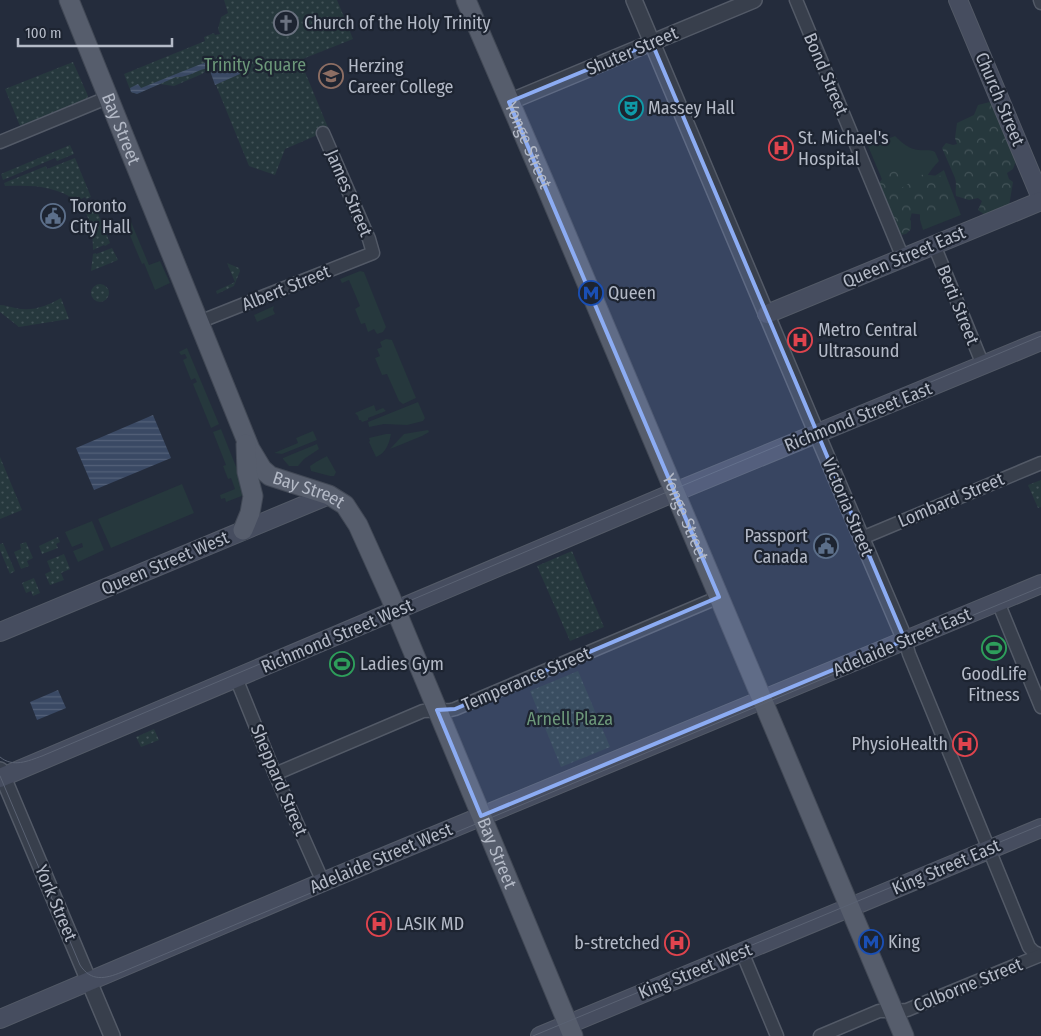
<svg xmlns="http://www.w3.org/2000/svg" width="1041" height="1036" viewBox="0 0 1041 1036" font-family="'Fira Sans Condensed',sans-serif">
	<defs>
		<pattern id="forest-crowns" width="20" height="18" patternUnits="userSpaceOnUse" patternTransform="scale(1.25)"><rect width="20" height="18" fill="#26383d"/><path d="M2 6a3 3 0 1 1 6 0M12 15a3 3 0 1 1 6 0" fill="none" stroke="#435358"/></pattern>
		<pattern id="park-dots" width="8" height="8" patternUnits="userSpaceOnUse" patternTransform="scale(1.25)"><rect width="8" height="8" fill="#26383d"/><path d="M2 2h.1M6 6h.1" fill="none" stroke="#435358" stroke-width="1.8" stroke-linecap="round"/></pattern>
		<pattern id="water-rules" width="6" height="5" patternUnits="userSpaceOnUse" patternTransform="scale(1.25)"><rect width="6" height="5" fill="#3a4964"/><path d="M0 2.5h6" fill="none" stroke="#546179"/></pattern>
	</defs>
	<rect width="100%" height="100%" fill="#242c3c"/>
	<g fill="#26383d">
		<path d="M895 136C902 143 909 149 919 150 925 151 930 149 935 152L939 161C920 181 914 203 908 229L904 232 868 146Z"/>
		<polygon points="944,170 961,215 923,230 920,220 920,214 932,181 936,175"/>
		<polygon points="129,217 149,265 160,261 170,283 155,290 144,263 142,264 123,219"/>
		<polygon points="360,271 364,272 386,327 383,332 377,334 374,329 368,332 365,323 361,324 355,309 360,306 349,280 342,283 340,279"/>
		<polygon points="274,306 273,310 275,314 257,322 254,315"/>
		<polygon points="386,339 392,340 416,398 403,404 399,401 387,374 382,375 375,358 380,356 377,349 382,347 380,342"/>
		<polygon points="187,348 219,424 211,428 193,384 197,382 195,378 191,380 183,360 187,358 185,354 181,355 179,352"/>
		<polygon points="418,402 425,418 423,421 407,425 384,424 369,427 368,422"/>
		<polygon points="374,405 376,411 383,408 386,411 368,418 368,420 362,422 361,420 359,420 358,416 355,413"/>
		<polygon points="221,429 247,494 226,502 225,498 221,499 220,495 235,489 231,478 228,479 223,466 226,465 213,432"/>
		<polygon points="428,430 429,432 422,436 390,449 404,434"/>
		<polygon points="313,431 317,440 282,454 274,453 298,443 296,438"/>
		<path d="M386 434H391C389 444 386 453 376 457L369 442 370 441 369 438Z"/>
		<polygon points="317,444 319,449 304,459 298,466 289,466 283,459 283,458"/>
		<polygon points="327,456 336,472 334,476 330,476 311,471 310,466 316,462"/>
		<polygon points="182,484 194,513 111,548 98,519"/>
		<polygon points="92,521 104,550 78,562 73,551 83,547 82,543 72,547 65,532"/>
	</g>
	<g fill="url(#forest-crowns)">
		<path d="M990 102 1009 146 1012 150 1016 161 1013 169 1007 173 1009 179 1013 182 1009 206 985 215 978 210 982 201 978 198 969 200 956 196C955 190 957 184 955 178L942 148 946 143 953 145 957 144 955 138 957 123 974 115 978 105Z"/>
		<path d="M896 170 901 171V178L896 182 899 188C909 187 912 177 921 175 927 174 936 176 943 176L949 191 952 203 946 211 925 215 909 213 908 216 911 221V229L906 234 900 235 880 190 879 183 885 175Z"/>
	</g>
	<g fill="url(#park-dots)">
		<polygon points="224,0 337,0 353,39 300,60 329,130 285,149 275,175 249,166 209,68 202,74 174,86 159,84 137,94 131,92 124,74 205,41 204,37 214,33 215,35 220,34 218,29 221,17 228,13"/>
		<polygon points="73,62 88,96 87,99 20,126 5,89"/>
		<polygon points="70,145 74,154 57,161 55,158 3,180 1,174"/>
		<path d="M75 158 91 197 86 199 85 197 77 201C54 185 32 185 5 186L4 183 46 166 47 169Z"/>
		<path d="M93 201 110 243 105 246 104 245 93 250C93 234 91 217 80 205Z"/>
		<polygon points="112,248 118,260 91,271 93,254 96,253 96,254"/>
		<polygon points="227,263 239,268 240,271 234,286 217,294 216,291 235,282"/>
		<circle cx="100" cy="293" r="9"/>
		<path d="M61 298 69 319 19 327 0 312V305C5 305 10 307 15 308 32 312 47 306 61 298Z"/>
		<polygon points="0,457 22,510 0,519"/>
		<polygon points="1041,480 1041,507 1038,508 1028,485"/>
		<polygon points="58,537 60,542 56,544 58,548 42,554 39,546"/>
		<polygon points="26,542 33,558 27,561 29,566 21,569 14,552 21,549 20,544"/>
		<polygon points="3,543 15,571 10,574 0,550 0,544"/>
		<polygon points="572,551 604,627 570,641 537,566"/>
		<polygon points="64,554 70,569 61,573 64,580 50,585 45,574 51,571 47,561"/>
		<polygon points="34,578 40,593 33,596 31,591 26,593 22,583"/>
		<polygon points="578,671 610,747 561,767 530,691"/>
		<polygon points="154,729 159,740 141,747 136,737"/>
	</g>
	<g fill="url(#water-rules)">
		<path d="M208 62C215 62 218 62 223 67H236L240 74 215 85 209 68C198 69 188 78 176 77L137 94 131 92 130 88 138 84 141 88 201 64Z"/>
		<polygon points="153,415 171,458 94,490 76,448"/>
		<polygon points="58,690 66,708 37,720 30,702"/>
	</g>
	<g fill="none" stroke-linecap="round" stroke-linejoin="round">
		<defs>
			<g id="minor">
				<polyline points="796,0 903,258"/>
				<polyline points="1040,0 1041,3"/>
				<polyline points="0,142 109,97"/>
				<polyline points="934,245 983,365"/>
				<polyline points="199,322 373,253 369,239 323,133"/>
				<polyline points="862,538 1041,463"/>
				<polyline points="998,602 1041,707"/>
				<polyline points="905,640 909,654 1029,947 1034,952 1041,955"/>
				<polyline points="236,678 275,774 323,882"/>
				<polyline points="275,774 423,711 451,710 455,709 719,597"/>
				<polyline points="742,952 777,1036"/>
				<polyline points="820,1036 879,1011 894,1011 907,1010 1041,955"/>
			</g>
			<g id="tertiary">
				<polyline points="634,0 811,420 905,640"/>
				<polyline points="509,102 754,0"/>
				<polyline points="0,770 112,1036"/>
			</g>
			<g id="secondary">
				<polyline points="958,0 1041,198"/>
				<polyline points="767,314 1041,201"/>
				<polyline points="0,632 329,495"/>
				<polyline points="0,778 687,487 1041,341"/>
				<polyline points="0,1019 323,882 1041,584"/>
				<polyline points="540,1036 1041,828"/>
			</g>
			<g id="primary">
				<path id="s1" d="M69 0 250 449 262 469 270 476 329 495 345 505 358 525 390 596 573 1036"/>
				<path id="s2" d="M466 0 545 184 904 1036"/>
				<polyline points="243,530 250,513 253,496 247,472 246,444"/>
			</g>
		</defs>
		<use href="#minor" stroke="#535a67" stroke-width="15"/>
		<use href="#tertiary" stroke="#535a67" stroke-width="18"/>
		<use href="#secondary" stroke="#535a67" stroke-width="20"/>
		<use href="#primary" stroke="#414855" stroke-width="21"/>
		<use href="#minor" stroke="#383f4c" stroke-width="12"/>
		<use href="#tertiary" stroke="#383f4c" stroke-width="15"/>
		<use href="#secondary" stroke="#464d5f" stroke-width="18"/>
		<use href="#primary" stroke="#565d6c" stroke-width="19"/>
		<g stroke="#5a6273" stroke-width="1">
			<path d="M0 757C13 768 28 761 42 756L660 495 1041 336"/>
			<path d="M0 776 80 965C91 982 105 979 122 972L875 657 894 648 1041 587"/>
			<polyline points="533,1036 1041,825"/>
		</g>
	</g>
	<path fill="#8cacf3" fill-opacity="0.2" stroke="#8cacf3" stroke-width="4" stroke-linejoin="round" d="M652 43 905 640 481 816 437 710 455 709 719 597 509 102Z"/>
	<defs>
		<symbol id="church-ring" viewBox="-11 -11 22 22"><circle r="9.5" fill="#1d2431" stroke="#6b7280" stroke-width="1.5"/><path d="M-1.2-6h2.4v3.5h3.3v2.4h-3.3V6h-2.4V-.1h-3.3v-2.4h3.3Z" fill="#6b7280"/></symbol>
		<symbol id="university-ring" viewBox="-11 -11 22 22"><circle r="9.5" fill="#1d2431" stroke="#8d6e63" stroke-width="1.5"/><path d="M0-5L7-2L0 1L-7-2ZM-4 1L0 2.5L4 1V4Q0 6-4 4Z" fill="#8d6e63"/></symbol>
		<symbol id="theatre-ring" viewBox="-11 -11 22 22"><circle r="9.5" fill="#1d2431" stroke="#0f9aa8" stroke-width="1.5"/><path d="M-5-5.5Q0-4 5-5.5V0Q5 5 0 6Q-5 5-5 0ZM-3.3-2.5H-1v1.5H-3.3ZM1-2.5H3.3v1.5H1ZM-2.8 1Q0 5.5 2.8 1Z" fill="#0f9aa8"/></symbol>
		<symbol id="hospital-ring" viewBox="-11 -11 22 22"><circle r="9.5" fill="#1d2431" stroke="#e0444e" stroke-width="1.5"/><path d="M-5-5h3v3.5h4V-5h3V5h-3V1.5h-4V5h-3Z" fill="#e0444e"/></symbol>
		<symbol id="civic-ring" viewBox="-11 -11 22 22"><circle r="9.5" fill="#1d2431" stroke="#5c6f8a" stroke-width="1.5"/><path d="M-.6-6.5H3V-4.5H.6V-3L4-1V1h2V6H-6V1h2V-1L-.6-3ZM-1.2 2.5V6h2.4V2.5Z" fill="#5c6f8a"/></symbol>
		<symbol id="metro-ring" viewBox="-11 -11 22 22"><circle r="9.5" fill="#1d2431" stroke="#1a4fb4" stroke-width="1.5"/><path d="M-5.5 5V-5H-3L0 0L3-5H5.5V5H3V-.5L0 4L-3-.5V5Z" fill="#1a4fb4"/></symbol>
		<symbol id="stadium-ring" viewBox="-11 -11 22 22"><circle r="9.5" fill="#1d2431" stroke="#2e9e5b" stroke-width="1.5"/><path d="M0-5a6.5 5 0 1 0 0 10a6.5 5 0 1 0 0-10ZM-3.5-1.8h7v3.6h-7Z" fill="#2e9e5b"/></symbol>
	</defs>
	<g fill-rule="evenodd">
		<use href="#church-ring" x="272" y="9" width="28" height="28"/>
		<use href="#university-ring" x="317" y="62" width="28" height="28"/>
		<use href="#theatre-ring" x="617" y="94" width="28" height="28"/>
		<use href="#hospital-ring" x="767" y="134" width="28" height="28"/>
		<use href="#civic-ring" x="39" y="202" width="28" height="28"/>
		<use href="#metro-ring" x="577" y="279" width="28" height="28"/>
		<use href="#hospital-ring" x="786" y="326" width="28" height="28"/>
		<use href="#civic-ring" x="812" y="532" width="28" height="28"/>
		<use href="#stadium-ring" x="980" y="634" width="28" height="28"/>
		<use href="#stadium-ring" x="328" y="650" width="28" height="28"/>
		<use href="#hospital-ring" x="951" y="730" width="28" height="28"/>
		<use href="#hospital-ring" x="365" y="910" width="28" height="28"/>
		<use href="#metro-ring" x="857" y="928" width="28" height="28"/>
		<use href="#hospital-ring" x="663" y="929" width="28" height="28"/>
	</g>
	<g text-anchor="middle" stroke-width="4.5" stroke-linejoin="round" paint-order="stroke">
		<g font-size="18" fill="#b4bac7" stroke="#1d2431" text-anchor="start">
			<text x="304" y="29">Church of the Holy Trinity</text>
			<text x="348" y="72">Herzing<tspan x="348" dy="21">Career College</tspan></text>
			<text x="648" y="114">Massey Hall</text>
			<text x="798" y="144">St. Michael's<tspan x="798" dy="21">Hospital</tspan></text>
			<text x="70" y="212">Toronto<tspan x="70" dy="21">City Hall</tspan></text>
			<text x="608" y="299">Queen</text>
			<text x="818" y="336">Metro Central<tspan x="818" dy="21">Ultrasound</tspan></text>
			<text x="808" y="542" text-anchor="end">Passport<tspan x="808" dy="21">Canada</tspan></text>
			<text x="360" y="670">Ladies Gym</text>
			<text x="994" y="680" text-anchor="middle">GoodLife<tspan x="994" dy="21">Fitness</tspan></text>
			<text x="948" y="750" text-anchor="end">PhysioHealth</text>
			<text x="396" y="930">LASIK MD</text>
			<text x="888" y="948">King</text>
			<text x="660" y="949" text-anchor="end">b-stretched</text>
		</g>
		<g font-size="18" fill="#b4bac7" stroke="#1d2431">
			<text transform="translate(632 51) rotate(-23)" y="6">Shuter Street</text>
			<text transform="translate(826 74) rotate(67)" y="6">Bond Street</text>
			<text transform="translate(1000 99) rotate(67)" y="6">Church Street</text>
			<text dy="6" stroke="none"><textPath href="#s1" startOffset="139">Bay Street</textPath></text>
			<text dy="6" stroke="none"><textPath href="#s2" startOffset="158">Yonge Street</textPath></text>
			<text transform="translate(349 193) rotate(67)" y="6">James Street</text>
			<text transform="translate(904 257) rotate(-23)" y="6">Queen Street East</text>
			<text transform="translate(286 288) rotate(-22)" y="6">Albert Street</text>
			<text transform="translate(958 305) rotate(68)" y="6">Berti Street</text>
			<text transform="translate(858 417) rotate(-22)" y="6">Richmond Street East</text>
			<text dy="6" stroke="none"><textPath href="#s1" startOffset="559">Bay Street</textPath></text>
			<text transform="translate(951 500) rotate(-23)" y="6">Lombard Street</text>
			<text transform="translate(848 507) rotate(67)" y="6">Victoria Street</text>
			<text dy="6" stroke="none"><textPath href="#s2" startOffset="562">Yonge Street</textPath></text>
			<text transform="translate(165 563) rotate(-23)" y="6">Queen Street West</text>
			<text transform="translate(337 636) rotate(-23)" y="6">Richmond Street West</text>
			<text transform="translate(902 642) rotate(-23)" y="6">Adelaide Street East</text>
			<text transform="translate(526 679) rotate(-23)" y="6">Temperance Street</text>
			<text transform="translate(279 780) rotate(67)" y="6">Sheppard Street</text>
			<text dy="6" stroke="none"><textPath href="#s1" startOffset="979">Bay Street</textPath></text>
			<text transform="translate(381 858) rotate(-23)" y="6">Adelaide Street West</text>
			<text transform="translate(946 867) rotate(-23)" y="6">King Street East</text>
			<text transform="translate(56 903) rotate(67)" y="6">York Street</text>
			<text transform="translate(695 971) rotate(-22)" y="6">King Street West</text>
			<text transform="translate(968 985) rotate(-22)" y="6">Colborne Street</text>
		</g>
		<g font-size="18" fill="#6c9779" stroke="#1d2431">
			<text x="255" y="71">Trinity Square</text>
			<text x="570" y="725">Arnell Plaza</text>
		</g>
	</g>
	<path d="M18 38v8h154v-8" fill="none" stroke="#b4bac7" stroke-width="2.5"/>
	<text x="25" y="38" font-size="15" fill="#b4bac7" stroke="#1d2431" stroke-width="4" paint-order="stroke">100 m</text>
</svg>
